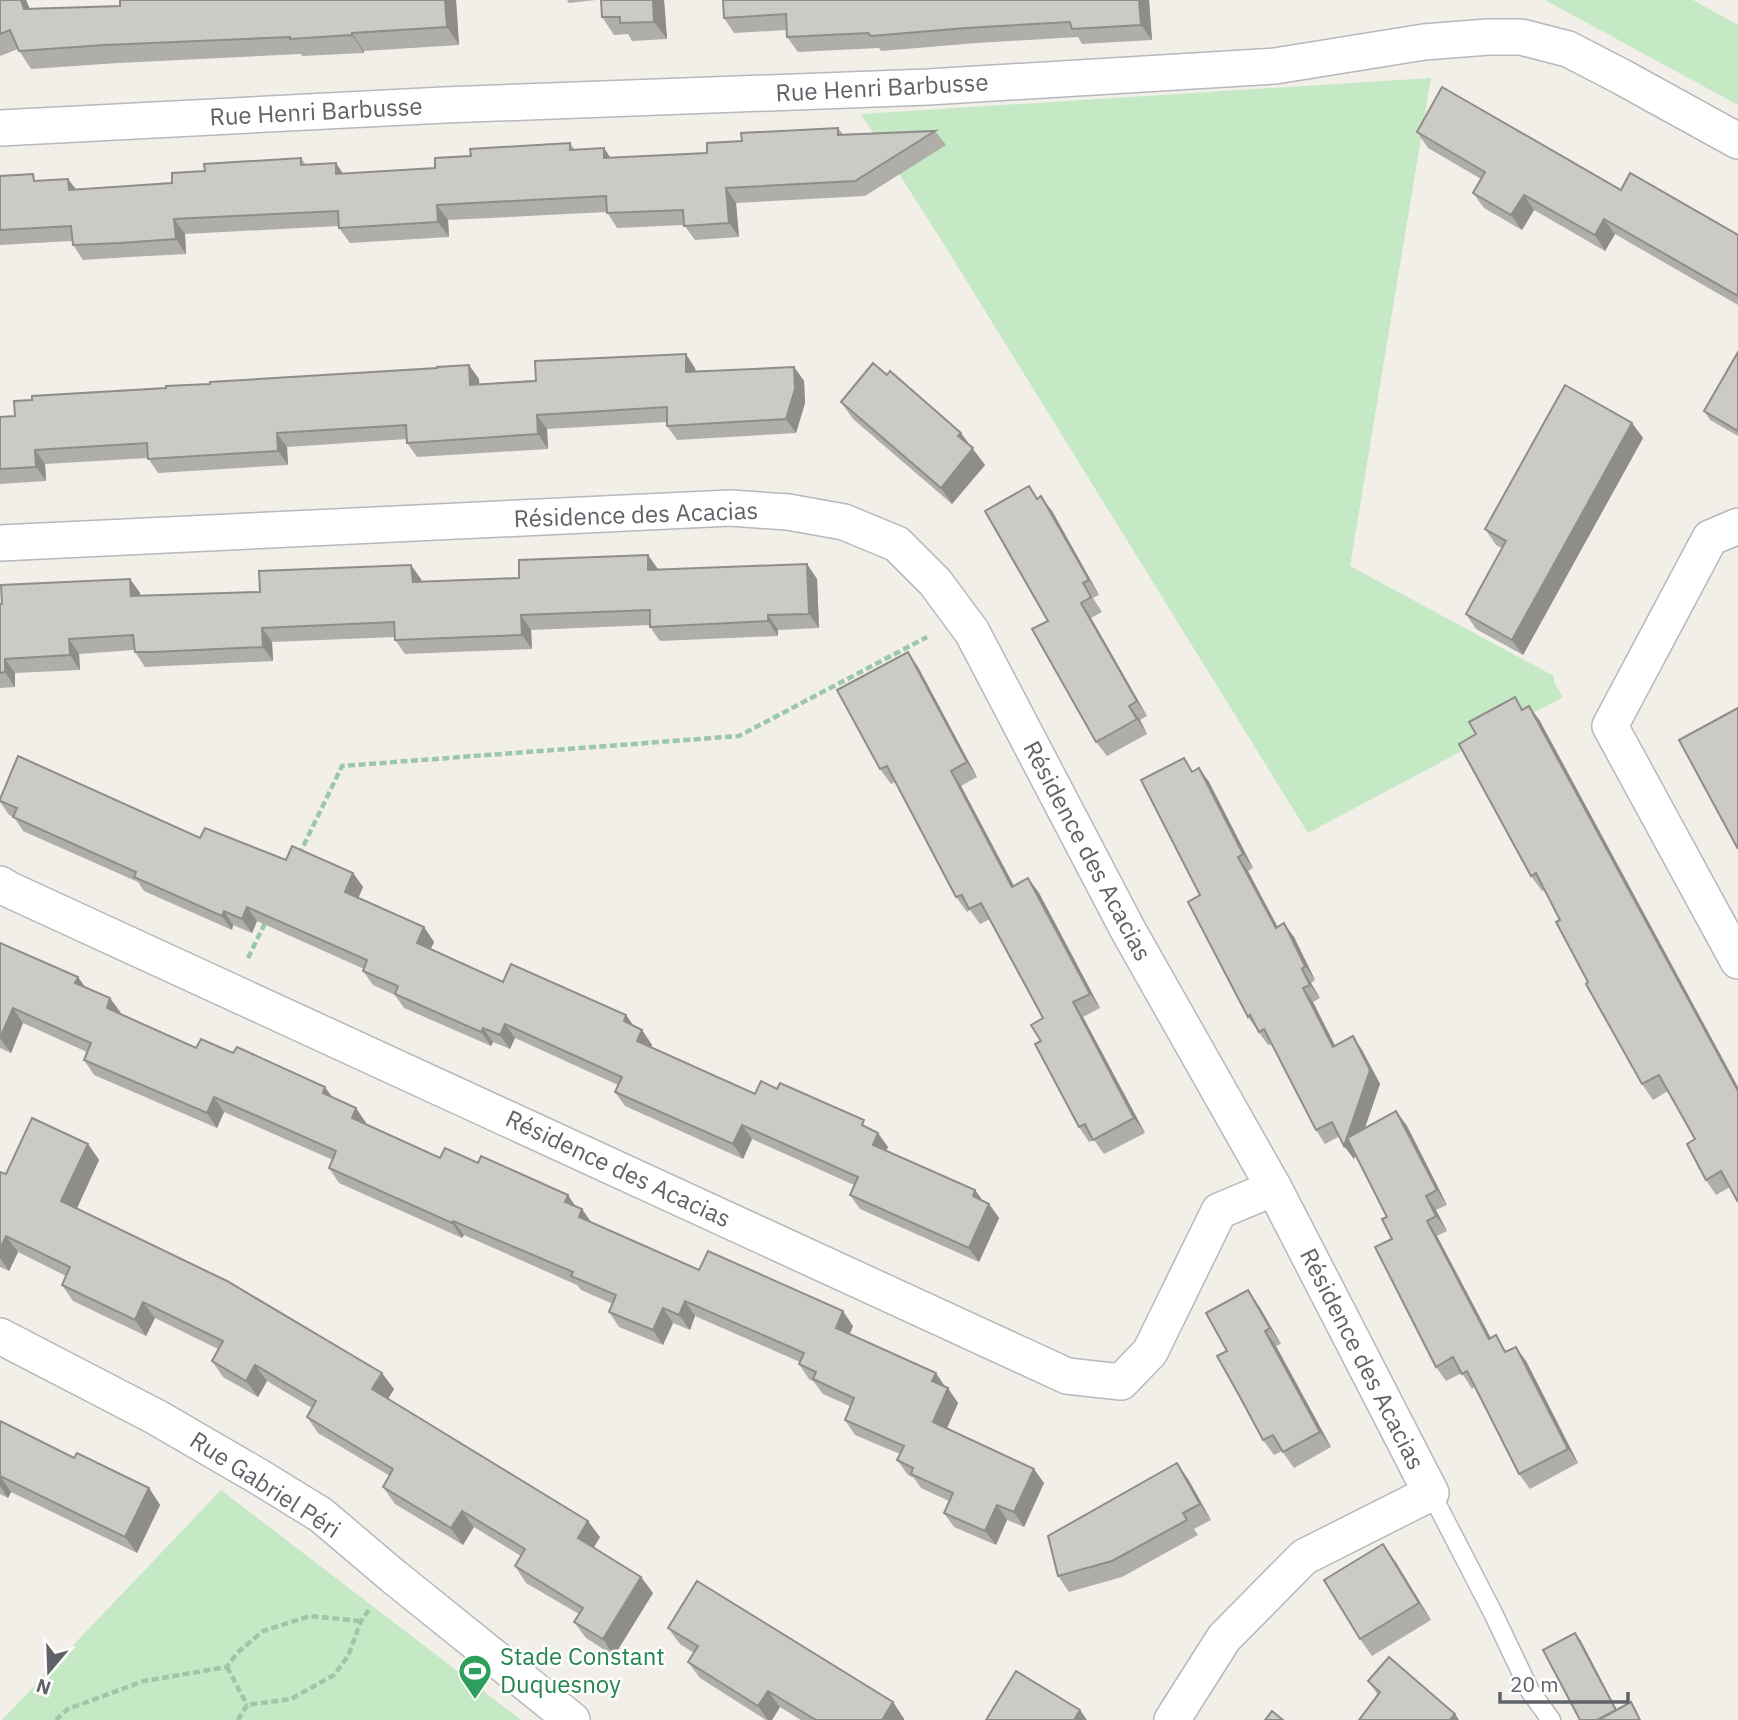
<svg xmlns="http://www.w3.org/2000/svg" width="1738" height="1720" viewBox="0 0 1738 1720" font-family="'IBM Plex Sans',sans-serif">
	<rect width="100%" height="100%" fill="#f1efe8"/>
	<g fill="#c5e8c5">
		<polygon points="1545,0 1693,0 1738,25 1738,105"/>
		<polygon points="1431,78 1350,566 1554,676 1554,682 1563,697 1308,833 945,246 861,114"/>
		<polygon points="221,1490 521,1720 2,1720"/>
	</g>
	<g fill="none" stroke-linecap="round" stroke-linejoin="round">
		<defs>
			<polyline id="lane" points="1431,1493 1493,1613 1530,1691 1551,1720"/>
			<g id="street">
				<polyline points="0,128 444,105 928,87 1275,66 1424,42 1488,37 1521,37 1568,49 1622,77 1738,141"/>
				<polyline points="1738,526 1710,538 1610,726 1738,961"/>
				<polyline points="0,543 730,508 788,512 844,522 897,544 935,582 972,632 1128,930 1274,1188 1431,1493 1304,1557 1224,1638 1172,1720"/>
				<polyline points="0,884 10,890 1067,1376 1121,1382 1150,1352 1219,1211 1274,1188"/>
				<polyline points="0,1336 156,1417 256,1475 321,1515 393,1576 572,1720"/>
			</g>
		</defs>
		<use href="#lane" stroke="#b5b8bc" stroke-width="21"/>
		<use href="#street" stroke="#b5b8bc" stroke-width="38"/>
		<g stroke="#9cc7a9" stroke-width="4.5" stroke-dasharray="7 3.5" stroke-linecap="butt">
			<polyline points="299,855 342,766 739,736 927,637"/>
			<polyline points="248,958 267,919"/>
			<polyline points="227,1667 247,1705"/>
			<polyline points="56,1720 68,1709 144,1681 227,1667 237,1653 263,1631 310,1616 361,1621"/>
			<polyline points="238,1720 247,1705 291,1699 334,1675 348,1656 361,1621 370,1608"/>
		</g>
		<use href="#lane" stroke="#fff" stroke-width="18"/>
		<use href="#street" stroke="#fff" stroke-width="35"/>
	</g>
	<g fill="#afaea9">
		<polygon points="0,0 26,0 30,9 120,6 120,0 456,0 459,45 364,51 364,53 302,56 301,54 118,63 31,69 18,49 0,56"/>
		<polygon points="567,0 596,0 569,3"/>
		<polygon points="601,0 664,0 667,39 632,41 628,34 614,35 602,17"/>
		<polygon points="723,0 1149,0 1152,40 1082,44 1078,37 977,43 881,51 879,48 798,52 787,37 787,30 734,33 724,18"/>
		<polygon points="838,128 843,134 935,131 946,145 865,196 736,203 739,237 695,240 684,225 617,228 607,212 448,220 449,237 350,243 339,228 339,226 185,234 186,254 130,257 83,260 73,245 72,241 0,245 0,176 38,181 68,179 76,189 172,183 205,171 301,158 306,165 336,163 343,174 435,168 471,156 570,143 575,150 604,148 610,158 707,153 742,141"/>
		<polygon points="1417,132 1621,190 1738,235 1738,305 1615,234 1605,251 1534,210 1522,230 1484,208 1473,193 1481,179 1428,148"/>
		<polygon points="1738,352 1738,436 1710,420 1704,411"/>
		<polygon points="794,367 804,381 805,403 796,433 677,440 667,426 667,422 547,429 548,449 417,457 407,443 407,439 287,447 288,465 158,473 148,458 45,464 46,481 0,484 0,417 479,379 479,384 695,368 696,372"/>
		<polygon points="841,402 970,446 985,465 952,504 853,419"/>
		<polygon points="1632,423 1643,438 1523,655 1476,629 1466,614 1502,548 1496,545 1485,529"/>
		<polygon points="1029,486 1037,498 1052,511 1099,595 1093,598 1102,612 1091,618 1147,716 1140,720 1147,734 1107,756 1096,742 1048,621"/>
		<polygon points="807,564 817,579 819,628 778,630 778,636 660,641 650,627 650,625 531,630 532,649 405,654 395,640 395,637 272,642 273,661 145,667 135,652 134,650 79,654 80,670 15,673 15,687 0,688 0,604 130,579 140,593 140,596 260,592 421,579 422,582 519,578 658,570"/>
		<polygon points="918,667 977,777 961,786 1014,886 1028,878 1039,893 1100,1008 1083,1017 1145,1133 1104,1154 1094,1140 1089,1142 1079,1127 1041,1041 1043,1018 990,919 980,924 970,910 967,912 956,897 895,782 891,784 880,769"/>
		<polygon points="1529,706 1540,721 1730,1187 1716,1195 1706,1180 1695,1139 1668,1091 1653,1100 1642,1084 1588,982 1560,920 1545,890 1542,891 1531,876 1476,734"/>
		<polygon points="1199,768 1209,782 1253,868 1248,871 1278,927 1294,937 1315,980 1311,983 1320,998 1313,1002 1335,1045 1353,1036 1362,1050 1380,1084 1365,1128 1396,1111 1407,1126 1447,1205 1436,1210 1447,1231 1437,1236 1491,1338 1507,1351 1526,1361 1578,1463 1530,1489 1519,1474 1475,1387 1472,1389 1462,1373 1446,1381 1436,1367 1392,1239 1387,1217 1355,1155 1354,1159 1340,1136 1325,1144 1316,1130 1272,1044 1268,1045 1248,1017 1193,772"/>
		<polygon points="0,799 200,838 286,860 353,873 363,887 358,898 424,927 434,942 430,949 503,982 626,1015 634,1027 642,1030 652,1045 650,1047 755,1094 777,1089 870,1129 888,1147 886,1151 975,1190 983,1201 989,1204 999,1218 979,1262 860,1209 850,1195 854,1185 752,1139 743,1159 625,1106 615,1092 618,1085 515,1038 510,1049 493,1042 491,1046 404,1008 395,995 373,985 363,971 364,969 257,921 252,933 233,925 232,930 144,891 138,882 23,831 14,817 9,815 0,802"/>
		<polygon points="0,943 78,977 85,988 110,998 120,1014 196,1048 333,1098 356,1108 366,1123 366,1125 440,1158 582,1209 592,1223 699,1270 853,1326 850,1334 946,1387 958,1403 947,1428 1044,1483 1024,1527 1007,1520 996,1545 954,1527 944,1513 949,1501 921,1488 914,1478 908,1475 897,1460 900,1454 855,1435 845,1420 850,1406 823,1394 814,1382 809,1379 799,1364 800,1362 695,1316 690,1330 673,1323 663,1345 619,1327 609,1312 613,1304 581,1290 577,1285 464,1235 462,1238 339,1183 329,1168 333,1160 224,1112 217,1128 94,1075 84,1060 87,1052 23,1023 11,1053 0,1048"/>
		<polygon points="88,1144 99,1160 77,1208 394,1389 388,1399 600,1537 594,1547 641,1577 653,1593 614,1656 586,1638 574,1622 579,1614 526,1583 515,1566 521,1556 474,1527 463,1545 395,1504 383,1487 390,1476 318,1433 307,1417 312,1408 267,1381 258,1397 223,1377 212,1361 218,1349 155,1318 146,1336 73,1301 62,1285 66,1276 18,1252 9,1271 0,1267 0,1172 6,1174"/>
		<polygon points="1259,1306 1281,1344 1276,1346 1331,1447 1294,1468 1282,1451 1274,1455 1263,1440 1227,1351"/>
		<polygon points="0,1421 74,1458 149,1488 160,1505 137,1553 11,1492 8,1498 0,1494"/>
		<polygon points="1188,1479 1211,1520 1194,1529 1198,1535 1122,1577 1069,1592 1058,1576"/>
		<polygon points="1395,1561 1431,1620 1372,1656 1360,1639"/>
		<polygon points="668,1628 893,1702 904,1719 904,1720 801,1720 780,1707 772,1720 766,1720 700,1678 688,1662 694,1653 680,1644"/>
		<polygon points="1368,1681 1459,1720 1378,1695"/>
	</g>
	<g fill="#8f8d8a">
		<polygon points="21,0 26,0 37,27 24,9"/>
		<polygon points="445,0 456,0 459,45 447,27"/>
		<polygon points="653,0 664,0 667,39 654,22"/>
		<polygon points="1139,0 1149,0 1152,40 1141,25"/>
		<polygon points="352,33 364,51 364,53 352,35"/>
		<polygon points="604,148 614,163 604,158"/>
		<polygon points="336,163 346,178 336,174"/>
		<polygon points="68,179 79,194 69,190"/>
		<polygon points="726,188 736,203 739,237 729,223"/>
		<polygon points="1524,195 1534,210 1522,230 1511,215"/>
		<polygon points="437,205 448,220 449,237 438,222"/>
		<polygon points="174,219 185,234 186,254 176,239"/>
		<polygon points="1604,219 1615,234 1605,251 1595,235"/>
		<polygon points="686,354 695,368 696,386 686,372"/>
		<polygon points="469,365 479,379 480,399 470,385"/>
		<polygon points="794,367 804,381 805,403 796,433 786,419"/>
		<polygon points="537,415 547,429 548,449 538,434"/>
		<polygon points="1632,423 1643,438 1523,655 1512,640"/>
		<polygon points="277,433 287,447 288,465 278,451"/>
		<polygon points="961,433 985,465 952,504 941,488 958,436"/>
		<polygon points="35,450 45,464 46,481 36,467"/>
		<polygon points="1041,496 1052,511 1099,595 1089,580"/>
		<polygon points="648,555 658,569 658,584 648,570"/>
		<polygon points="807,564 817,579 819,628 809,614"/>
		<polygon points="411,565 421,579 423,597 413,582"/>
		<polygon points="130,579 140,593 141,611 131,596"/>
		<polygon points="1081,603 1091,618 1147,716 1137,701"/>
		<polygon points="521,615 531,630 532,649 522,635"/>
		<polygon points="768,615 778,630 778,636 768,621"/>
		<polygon points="262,628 272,642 273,661 263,647"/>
		<polygon points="69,639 79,654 80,670 70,655"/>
		<polygon points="908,652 918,667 977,777 967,762"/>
		<polygon points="5,659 15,673 15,687 5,672"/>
		<polygon points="1129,706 1140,720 1147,734 1137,719"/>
		<polygon points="1529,706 1540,721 1738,1087 1738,1091"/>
		<polygon points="1199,768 1209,782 1253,868 1243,854"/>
		<polygon points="951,771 961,786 1022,901 1012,887"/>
		<polygon points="1238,857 1248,871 1285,942 1276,928"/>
		<polygon points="353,873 363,887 355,906 345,892"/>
		<polygon points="1028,878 1039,893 1100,1008 1090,994"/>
		<polygon points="247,907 257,921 252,933 242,919"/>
		<polygon points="224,911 233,925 232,930 222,916"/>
		<polygon points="1284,923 1294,937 1315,980 1305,966"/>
		<polygon points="424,927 434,942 427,957 417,943"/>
		<polygon points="1302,969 1311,983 1320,998 1310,985"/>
		<polygon points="78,977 88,991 75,983"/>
		<polygon points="1303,988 1313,1002 1342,1060 1333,1047"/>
		<polygon points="110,998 121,1013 117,1023 107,1008"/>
		<polygon points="1073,1002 1083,1017 1145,1133 1134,1118"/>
		<polygon points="13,1008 23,1023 11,1053 0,1038"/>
		<polygon points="626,1015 636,1029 624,1021"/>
		<polygon points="505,1024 515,1038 510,1049 500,1035"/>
		<polygon points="483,1028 493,1042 491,1046 481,1032"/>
		<polygon points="642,1030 652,1045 647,1055 637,1041"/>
		<polygon points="1353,1036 1362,1050 1380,1084 1354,1159 1344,1146"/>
		<polygon points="325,1087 336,1102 323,1093"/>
		<polygon points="214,1097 224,1112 217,1128 207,1113"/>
		<polygon points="356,1108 366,1123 362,1133 352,1118"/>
		<polygon points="1396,1111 1407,1126 1447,1205 1437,1190"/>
		<polygon points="742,1125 752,1139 743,1159 733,1144"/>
		<polygon points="878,1133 888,1147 882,1159 873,1145"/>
		<polygon points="88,1144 99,1160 73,1217 61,1201"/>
		<polygon points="975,1190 985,1204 973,1196"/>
		<polygon points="568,1195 578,1210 565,1202"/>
		<polygon points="1426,1196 1436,1210 1447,1231 1436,1216"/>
		<polygon points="989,1204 999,1218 979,1262 969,1248"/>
		<polygon points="582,1209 592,1224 579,1217"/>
		<polygon points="453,1221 464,1235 462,1238 452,1223"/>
		<polygon points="1427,1221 1437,1236 1499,1354 1489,1339"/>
		<polygon points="6,1236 18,1252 9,1271 0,1258 0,1249"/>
		<polygon points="1248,1290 1259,1306 1281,1344 1270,1328"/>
		<polygon points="685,1301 695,1316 690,1330 679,1315"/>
		<polygon points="143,1302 155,1318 146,1336 135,1320"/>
		<polygon points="663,1308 673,1323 663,1345 653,1330"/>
		<polygon points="843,1311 853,1326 846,1342 836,1328"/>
		<polygon points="1265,1331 1276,1346 1331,1447 1320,1432"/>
		<polygon points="1516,1347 1526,1361 1578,1463 1568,1449"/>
		<polygon points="255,1365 267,1381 258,1397 246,1381"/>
		<polygon points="382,1373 394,1389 384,1406 372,1389"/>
		<polygon points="936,1373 946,1388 932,1381"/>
		<polygon points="948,1388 958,1403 943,1437 933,1422"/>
		<polygon points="1177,1463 1188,1479 1211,1520 1200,1504"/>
		<polygon points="1034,1469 1044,1483 1024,1527 1014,1512"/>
		<polygon points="0,1476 11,1492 8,1498 0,1486"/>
		<polygon points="149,1488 160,1505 137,1553 125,1537"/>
		<polygon points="997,1505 1007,1520 996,1545 985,1531"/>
		<polygon points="462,1511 474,1527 463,1545 451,1528"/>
		<polygon points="588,1521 600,1537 590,1554 578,1538"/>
		<polygon points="1383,1544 1395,1561 1431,1620 1419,1603"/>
		<polygon points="641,1577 653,1593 614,1656 603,1639"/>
		<polygon points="1575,1633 1581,1641 1621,1718 1616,1710"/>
		<polygon points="768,1691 780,1707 772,1720 768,1720 758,1706"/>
		<polygon points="893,1702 904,1719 904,1720 882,1720"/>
		<polygon points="1080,1710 1087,1720 1074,1720"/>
		<polygon points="1455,1714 1459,1720 1450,1720"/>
	</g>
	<g fill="#cccac5" stroke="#8f8d8a" stroke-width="2">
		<polygon points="0,0 21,0 24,9 120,6 120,0 445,0 447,27 352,33 352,35 290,39 290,37 105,45 19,51 10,30 0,34"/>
		<polygon points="601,0 653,0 654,22 620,23 620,17 602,17"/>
		<polygon points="723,0 1139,0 1141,25 1072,29 1070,22 966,28 871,36 868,33 787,37 786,14 724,18"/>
		<polygon points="1442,87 1621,190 1630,173 1738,235 1738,296 1604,219 1595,235 1524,195 1511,215 1473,193 1485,172 1417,132"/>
		<polygon points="838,128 838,135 935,131 855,181 726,188 729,223 684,226 683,210 607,213 606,196 437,205 438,222 339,228 338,211 174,219 176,239 120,243 73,245 71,226 0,230 0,176 33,174 34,181 68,179 69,190 172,183 172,173 205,171 204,164 301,158 301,165 336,163 336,174 435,168 435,158 471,156 470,149 570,143 570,150 604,148 604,158 707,153 707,143 742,141 741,133"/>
		<polygon points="1738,352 1738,431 1704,411"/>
		<polygon points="686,354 686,372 794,367 795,389 786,419 667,426 667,407 537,415 538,434 407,443 406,425 277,433 278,451 148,459 147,443 35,450 36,467 0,469 0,417 15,416 14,401 32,400 32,396 166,388 166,386 210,384 210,382 437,368 437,367 469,365 470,385 536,381 535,361"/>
		<polygon points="873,363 887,375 890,371 961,433 958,436 973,448 941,488 841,402"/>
		<polygon points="1565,385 1632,423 1512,640 1466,614 1506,541 1485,529"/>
		<polygon points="1029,486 1037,499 1041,496 1089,580 1083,583 1091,597 1081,603 1137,701 1129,706 1137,719 1096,742 1032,629 1048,621 985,511"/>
		<polygon points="648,555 648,570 807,564 809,614 768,615 768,621 650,627 650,610 521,615 522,635 395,640 394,622 262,628 263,647 153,652 135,652 133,635 69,639 70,655 5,659 5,672 0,673 0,604 2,604 1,585 130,579 131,596 260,592 259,571 411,565 413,582 519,578 519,560"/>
		<polygon points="908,652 967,762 951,771 1012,887 1028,878 1090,994 1073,1002 1134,1118 1093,1140 1085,1124 1079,1127 1035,1044 1041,1041 1031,1025 1043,1018 981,903 969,909 962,895 956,897 887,766 880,769 837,690"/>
		<polygon points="1515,697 1522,710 1529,706 1738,1091 1738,1202 1721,1171 1706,1180 1687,1144 1695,1139 1659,1075 1642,1084 1586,984 1588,982 1556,922 1560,920 1536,873 1531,876 1459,744 1476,734 1469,722"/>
		<polygon points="1738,708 1738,849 1679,740"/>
		<polygon points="18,756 200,838 205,828 286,860 292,846 353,873 345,892 424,927 417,943 503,982 511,964 626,1015 624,1021 642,1030 637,1041 755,1094 761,1081 777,1089 780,1083 864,1120 862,1125 878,1133 873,1145 975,1190 973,1196 989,1204 969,1248 850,1195 858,1177 742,1125 733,1144 615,1092 622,1077 505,1024 500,1035 483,1028 481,1032 395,994 398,986 363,971 367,960 247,907 242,919 224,911 222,916 134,877 136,872 13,817 17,808 0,801 0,799"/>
		<polygon points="1184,758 1192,772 1199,768 1243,854 1238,857 1276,928 1284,923 1305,966 1302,969 1310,985 1303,988 1333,1047 1353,1036 1370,1070 1344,1146 1332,1122 1316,1130 1264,1029 1259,1032 1250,1015 1248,1017 1188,902 1200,895 1141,780"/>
		<polygon points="0,943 78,977 75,983 110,998 107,1008 196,1048 201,1039 233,1053 237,1047 325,1087 323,1093 356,1108 352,1118 440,1158 445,1148 478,1163 481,1156 568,1195 565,1202 582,1209 579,1217 699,1270 708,1251 843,1311 836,1328 936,1373 932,1381 948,1388 933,1422 1034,1469 1014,1512 997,1505 985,1531 944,1513 953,1493 911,1474 913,1468 897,1460 904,1446 845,1420 854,1398 813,1379 816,1372 799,1364 804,1353 685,1301 679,1315 663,1308 653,1330 609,1312 616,1295 571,1276 573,1272 453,1221 452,1223 329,1168 336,1151 214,1097 207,1113 84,1060 91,1043 13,1008 0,1038"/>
		<polygon points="1396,1111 1437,1190 1426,1196 1436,1216 1427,1221 1489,1339 1496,1335 1505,1352 1516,1347 1568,1449 1519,1474 1467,1371 1462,1374 1453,1357 1436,1367 1375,1247 1392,1239 1382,1219 1387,1217 1347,1138"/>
		<polygon points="32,1118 88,1144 61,1201 227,1281 382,1373 372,1389 588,1521 578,1538 641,1577 603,1639 574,1622 583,1608 515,1566 525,1549 462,1511 451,1528 383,1487 393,1469 307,1417 316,1401 255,1365 246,1381 212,1361 223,1341 143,1302 135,1320 62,1285 70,1267 6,1236 0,1249 0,1172 6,1174"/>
		<polygon points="1248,1290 1270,1328 1265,1331 1320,1432 1283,1452 1273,1435 1263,1440 1240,1397 1217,1356 1227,1351 1206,1313"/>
		<polygon points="0,1421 74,1458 77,1453 149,1488 125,1537 0,1476"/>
		<polygon points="1177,1463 1200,1504 1183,1513 1187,1520 1112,1561 1058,1576 1048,1536"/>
		<polygon points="1383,1544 1419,1603 1360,1639 1324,1580"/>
		<polygon points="697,1581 893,1702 882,1720 816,1720 768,1691 758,1706 688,1662 698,1646 668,1628"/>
		<polygon points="1575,1633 1616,1710 1597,1720 1580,1720 1543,1650"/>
		<polygon points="1389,1657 1455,1714 1450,1720 1359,1720 1380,1692 1368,1681"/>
		<polygon points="1016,1671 1080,1710 1074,1720 986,1720"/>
		<polygon points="1631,1702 1640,1720 1601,1720 1600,1719"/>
		<polygon points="1272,1711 1283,1720 1265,1720"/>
	</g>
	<defs>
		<symbol id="stadium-pin" viewBox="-11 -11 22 30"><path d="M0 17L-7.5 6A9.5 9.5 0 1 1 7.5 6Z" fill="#2e9e5b" stroke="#fff"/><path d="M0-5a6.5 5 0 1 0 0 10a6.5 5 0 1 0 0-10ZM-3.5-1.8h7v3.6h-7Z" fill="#fff"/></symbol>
	</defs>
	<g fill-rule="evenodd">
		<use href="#stadium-pin" x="456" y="1652" width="38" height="52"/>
	</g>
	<g text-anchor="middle" stroke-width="5" stroke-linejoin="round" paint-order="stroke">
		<g font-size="24" fill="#5f6368" stroke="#fff">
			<text transform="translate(882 88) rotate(-3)" y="8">Rue Henri Barbusse</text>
			<text transform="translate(316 112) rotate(-3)" y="8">Rue Henri Barbusse</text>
			<text transform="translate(636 515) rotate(-2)" y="8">Résidence des Acacias</text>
			<text transform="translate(1087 851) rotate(62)" y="8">Résidence des Acacias</text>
			<text transform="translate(618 1169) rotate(25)" y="8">Résidence des Acacias</text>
			<text transform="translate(1362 1359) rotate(63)" y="8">Résidence des Acacias</text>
			<text transform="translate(265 1485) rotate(33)" y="8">Rue Gabriel Péri</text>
		</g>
		<g font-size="24" fill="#27864d" stroke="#fff" text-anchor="start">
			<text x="500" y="1665">Stade Constant<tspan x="500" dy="28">Duquesnoy</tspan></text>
		</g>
	</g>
	<g transform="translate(49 1671) rotate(199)" stroke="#ffffff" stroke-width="5" paint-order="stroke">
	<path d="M0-5L12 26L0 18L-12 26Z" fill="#5f6368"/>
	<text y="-10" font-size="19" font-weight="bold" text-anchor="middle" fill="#5f6368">N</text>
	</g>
	<path d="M1500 1692v10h128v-10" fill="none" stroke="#5f6368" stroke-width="3.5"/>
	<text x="1510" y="1692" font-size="21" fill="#5f6368" stroke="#ffffff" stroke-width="5" paint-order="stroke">20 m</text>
</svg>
